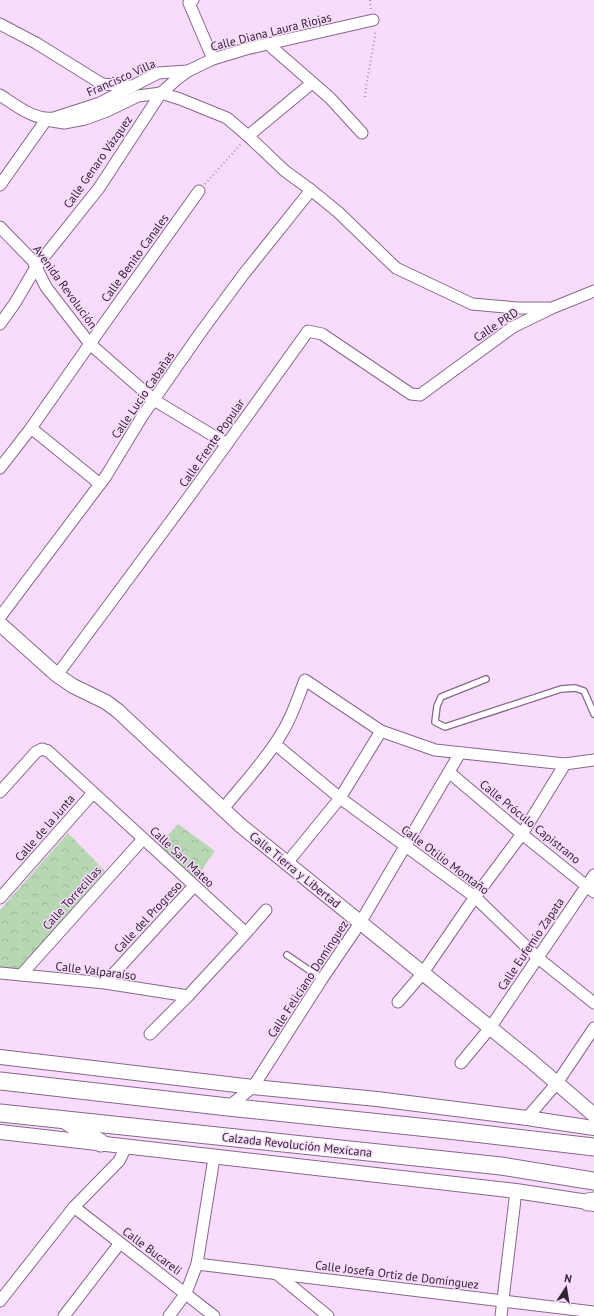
<svg xmlns="http://www.w3.org/2000/svg" width="594" height="1316" viewBox="0 0 594 1316" font-family="'PT Sans',sans-serif">
	<defs>
		<pattern id="park-crowns" width="20" height="18" patternUnits="userSpaceOnUse"><rect width="20" height="18" fill="#b6d7b2"/><path d="M2 6a3 3 0 1 1 6 0M12 15a3 3 0 1 1 6 0" fill="none" stroke="#9db89a"/></pattern>
	</defs>
	<rect width="100%" height="100%" fill="#f9dcfd"/>
	<g fill="url(#park-crowns)">
		<polygon points="178,824 215,851 194,881 158,846"/>
		<polygon points="68,833 105,871 17,972 0,969 0,910"/>
	</g>
	<g fill="none" stroke-linecap="round" stroke-linejoin="round">
		<defs>
			<g id="service">
				<polyline points="486,679 441,697 437,706 435,722 445,727 561,689 575,688 584,691 594,714"/>
				<polyline points="287,955 322,979"/>
			</g>
			<g id="minor">
				<polyline points="193,0 189,3 213,59"/>
				<polyline points="0,24 36,43 102,84 131,86"/>
				<polyline points="268,44 330,98 362,133"/>
				<path d="M0 95C15 105 35 121 54 118L100 103 158 73 188 71"/>
				<polyline points="248,136 312,83"/>
				<polyline points="0,185 46,120 64,123 85,119 107,111 138,96 161,93 180,99 227,118 248,136 285,171 311,190 338,212 396,268 472,304 517,308 548,308"/>
				<polyline points="0,227 33,261 46,287 90,344 154,400 227,444"/>
				<polyline points="0,324 15,303 36,267 99,188 161,93 177,79 188,71 213,59 246,49 373,20"/>
				<polyline points="31,428 100,484"/>
				<polyline points="0,468 31,428 106,321 199,191"/>
				<polyline points="0,617 106,476 143,415 201,332 243,275 311,190"/>
				<polyline points="57,675 191,494 308,331 322,334 411,394 420,395 513,327 552,308 594,291"/>
				<polyline points="275,744 340,798 475,897 538,958 594,1003"/>
				<polyline points="450,773 522,834 594,892"/>
				<polyline points="0,792 36,752 42,749 48,751 246,933 188,996 150,1034"/>
				<path d="M223 809C242 785 268 758 283 731 293 715 298 697 305 680L381 731 435 750 565 764 594 760"/>
				<polyline points="287,863 340,798 381,731"/>
				<polyline points="0,898 93,793"/>
				<polyline points="246,933 266,910"/>
				<polyline points="0,973 105,983 188,996"/>
				<polyline points="21,975 143,839"/>
				<polyline points="105,983 194,886"/>
				<polyline points="398,1002 422,974 475,897 522,834 565,764"/>
				<polyline points="461,1063 490,1028 594,875"/>
				<polyline points="228,1107 253,1087 322,979 360,923 460,753"/>
				<polyline points="527,1118 557,1083 594,1028"/>
				<polyline points="74,1207 214,1316"/>
				<polyline points="197,1264 594,1312"/>
				<polyline points="277,1274 328,1316"/>
				<polyline points="0,1301 74,1207 119,1161 126,1147"/>
				<polyline points="64,1316 120,1243"/>
				<polyline points="169,1316 186,1293 197,1264 214,1158"/>
				<polyline points="501,1316 516,1191"/>
			</g>
			<g id="tertiary">
				<polyline points="0,624 57,675 73,686 106,702 118,711 240,825 530,1060 594,1115"/>
				<polyline points="0,1057 253,1087 377,1099 527,1118 594,1128"/>
				<polyline points="0,1132 516,1191 588,1202 594,1204"/>
			</g>
			<g id="primary">
				<polyline points="0,1081 228,1107 448,1130 594,1147"/>
				<polyline points="0,1113 501,1166 594,1181"/>
				<polyline points="68,1122 101,1143"/>
				<polyline points="588,1202 594,1201"/>
			</g>
		</defs>
		<use href="#service" stroke="#87678b" stroke-width="8"/>
		<use href="#minor" stroke="#87678b" stroke-width="13"/>
		<use href="#tertiary" stroke="#87678b" stroke-width="16"/>
		<use href="#primary" stroke="#87678b" stroke-width="19"/>
		<g stroke="#a791aa" stroke-width="2" stroke-dasharray="1 3" stroke-linecap="butt">
			<polyline points="370,0 371,11"/>
			<polyline points="365,97 366,87 375,36 375,31"/>
			<polyline points="205,184 241,144"/>
		</g>
		<use href="#service" stroke="#fff" stroke-width="5.5"/>
		<use href="#minor" stroke="#fff" stroke-width="11"/>
		<use href="#tertiary" stroke="#fff" stroke-width="14"/>
		<use href="#primary" stroke="#fff" stroke-width="17"/>
	</g>
	<g text-anchor="middle" stroke-width="3" stroke-linejoin="round" paint-order="stroke">
		<g font-size="12" fill="#312433" stroke="#f9dcfd">
			<text transform="translate(271 32) rotate(-14)" y="4">Calle Diana Laura Riojas</text>
			<text transform="translate(121 78) rotate(-24)" y="4">Francisco Villa</text>
			<text transform="translate(98 162) rotate(-55)" y="4">Calle Genaro Vázquez</text>
			<text transform="translate(135 258) rotate(-54)" y="4">Calle Benito Canales</text>
			<text transform="translate(65 287) rotate(54)" y="4">Avenida Revolución</text>
			<text transform="translate(496 325) rotate(-33)" y="4">Calle PRD</text>
			<text transform="translate(143 395) rotate(-56)" y="4">Calle Lucio Cabañas</text>
			<text transform="translate(212 443) rotate(-55)" y="4">Calle Frente Popular</text>
			<text transform="translate(530 822) rotate(39)" y="4">Calle Próculo Capistrano</text>
			<text transform="translate(45 828) rotate(-49)" y="4">Calle de la Junta</text>
			<text transform="translate(182 857) rotate(43)" y="4">Calle San Mateo</text>
			<text transform="translate(445 860) rotate(37)" y="4">Calle Otilio Montaño</text>
			<text transform="translate(295 870) rotate(39)" y="4">Calle Tierra y Libertad</text>
			<text transform="translate(72 898) rotate(-48)" y="4">Calle Torrecillas</text>
			<text transform="translate(148 917) rotate(-47)" y="4">Calle del Progreso</text>
			<text transform="translate(531 944) rotate(-56)" y="4">Calle Eufemio Zapata</text>
			<text transform="translate(96 971) rotate(7)" y="4">Calle Valparaíso</text>
			<text transform="translate(308 979) rotate(-57)" y="4">Calle Feliciano Domínguez</text>
			<text transform="translate(297 1145) rotate(6)" y="4">Calzada Revolución Mexicana</text>
			<text transform="translate(152 1251) rotate(37)" y="4">Calle Bucareli</text>
			<text transform="translate(397 1275) rotate(7)" y="4">Calle Josefa Ortiz de Domínguez</text>
		</g>
	</g>
	<g transform="translate(566 1288) rotate(12)" stroke="#f9dcfd" stroke-width="3" paint-order="stroke">
	<path d="M0-3L7 15L0 10L-7 15Z" fill="#312433"/>
	<text y="-6" font-size="11" font-weight="bold" text-anchor="middle" fill="#312433">N</text>
	</g>
</svg>
